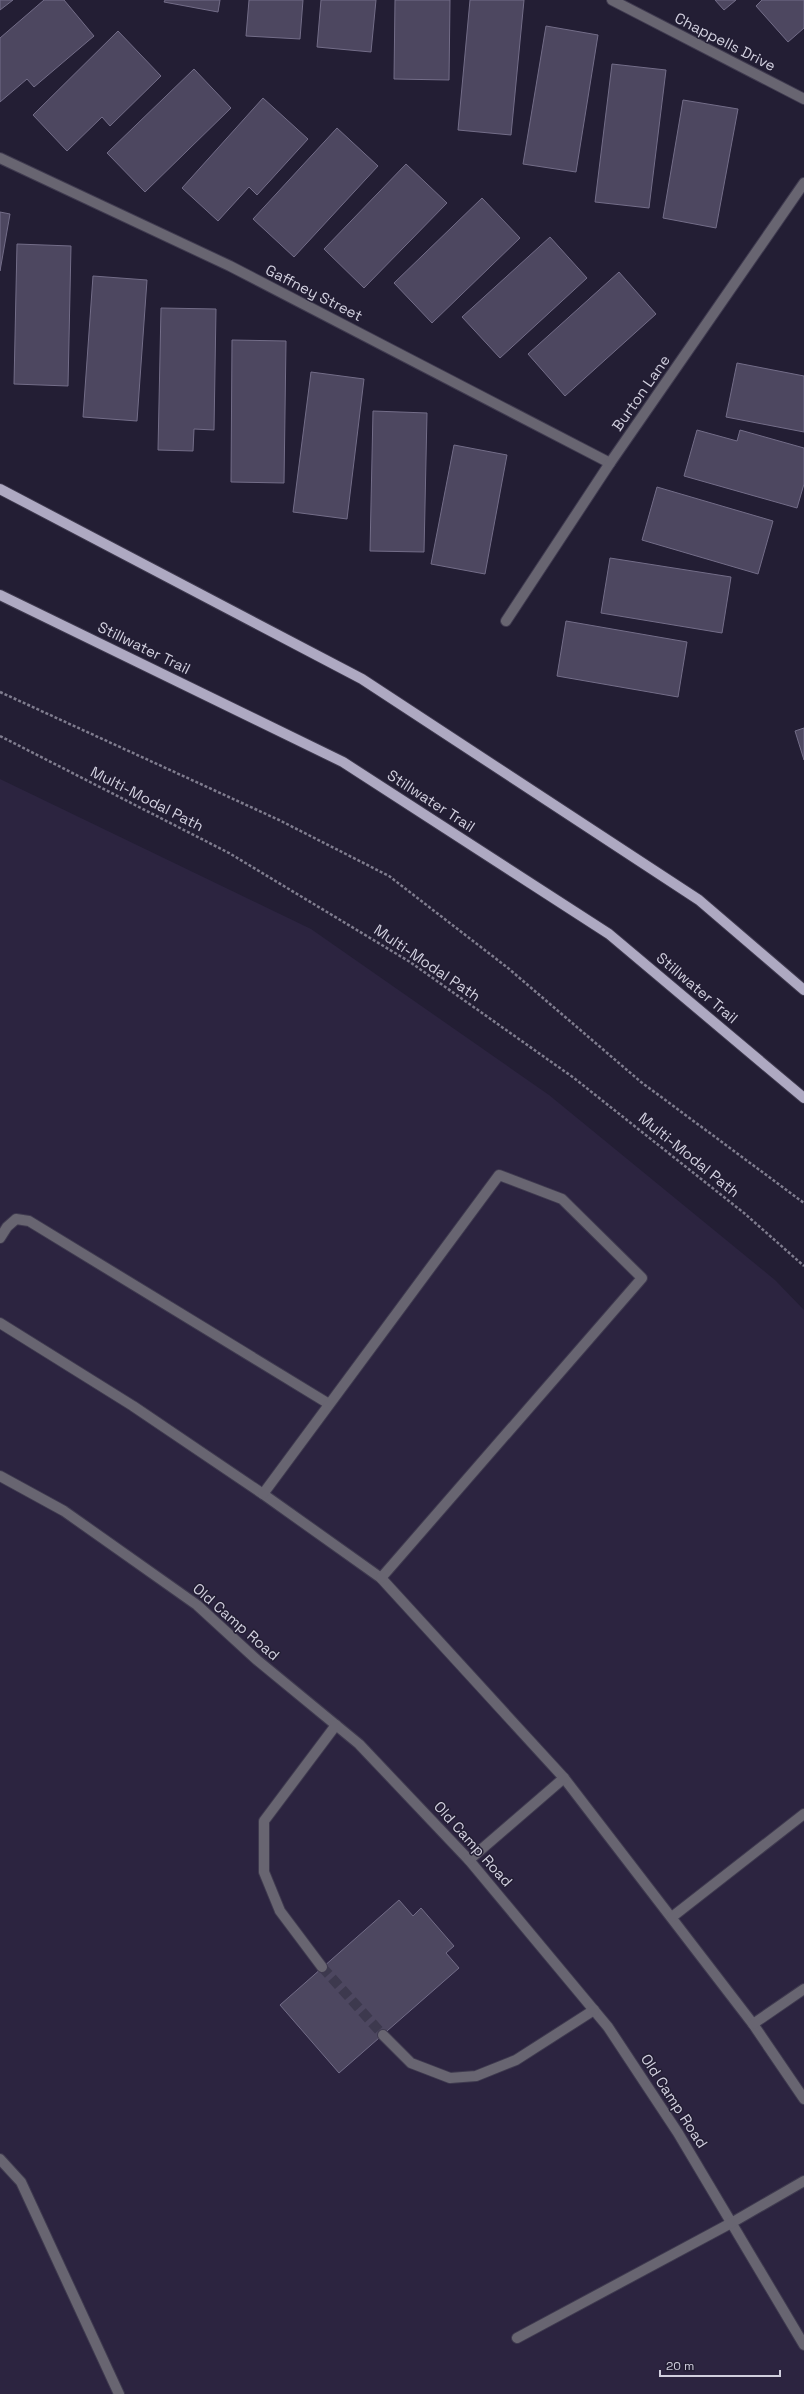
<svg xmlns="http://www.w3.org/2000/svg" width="804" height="2394" viewBox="0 0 804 2394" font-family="'Space Grotesk',sans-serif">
	<rect width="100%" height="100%" fill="#231e34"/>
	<polygon fill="#2c2440" points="0,779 311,929 549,1095 775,1280 804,1310 804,2394 0,2394"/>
	<g fill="#4d4760" stroke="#736d88">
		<polygon points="0,0 13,0 0,10"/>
		<polygon points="44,0 64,0 94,36 34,87 27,79 0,102 0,38"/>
		<polygon points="165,0 220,0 218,12 164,2"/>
		<polygon points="249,0 303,0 300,39 246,36"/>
		<polygon points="321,0 376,0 371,52 317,47"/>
		<polygon points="395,0 450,0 449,80 394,79"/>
		<polygon points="470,0 524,0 511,135 458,130"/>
		<polygon points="715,0 736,0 724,10"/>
		<polygon points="762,0 804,0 804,28 788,42 756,6"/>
		<polygon points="546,26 598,35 576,172 523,164"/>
		<polygon points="118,31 161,76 110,126 102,117 67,151 33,115"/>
		<polygon points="612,64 666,70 649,208 595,202"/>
		<polygon points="194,69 231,108 145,192 107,153"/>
		<polygon points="263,98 308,139 257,195 249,187 218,221 182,188"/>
		<polygon points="683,100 738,109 716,228 663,218"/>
		<polygon points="337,128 378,166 294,257 253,219"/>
		<polygon points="406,164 447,203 364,288 324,249"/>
		<polygon points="482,198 520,238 432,323 394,283"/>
		<polygon points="0,212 10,214 0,271"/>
		<polygon points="550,237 587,278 500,358 462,317"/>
		<polygon points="17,244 71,246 68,386 14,384"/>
		<polygon points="619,272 656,314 565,396 528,354"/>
		<polygon points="93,276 147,280 137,421 83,417"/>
		<polygon points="161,308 216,309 214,430 194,429 193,451 158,450"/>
		<polygon points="232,340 286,341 284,483 231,482"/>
		<polygon points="737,363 804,376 804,432 726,417"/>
		<polygon points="311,372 364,379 347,519 293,512"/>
		<polygon points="373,411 427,413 424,552 370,551"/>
		<polygon points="697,430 737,441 740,430 804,448 804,484 797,508 684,476"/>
		<polygon points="454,445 507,455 485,574 431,564"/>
		<polygon points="657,487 773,521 758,574 642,540"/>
		<polygon points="610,558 731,577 722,633 601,613"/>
		<polygon points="566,621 687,642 678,697 557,676"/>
		<polygon points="804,728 804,760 795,731"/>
		<polygon points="399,1900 413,1916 421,1908 454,1946 446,1953 459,1968 339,2073 280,2005"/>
	</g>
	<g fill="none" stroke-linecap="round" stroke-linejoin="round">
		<polyline stroke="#3d394e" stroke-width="10" stroke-dasharray="10 5" stroke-linecap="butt" points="322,1967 383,2035"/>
		<defs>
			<g id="minor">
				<polyline points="612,0 804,99"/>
				<polyline points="0,158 230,266 610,463"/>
				<polyline points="506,621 610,463 804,183"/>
				<polyline points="0,1238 7,1227 16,1219 29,1221 329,1404"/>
				<polyline points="0,1323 133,1406 263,1494 381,1578 564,1778 753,2024 804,2099"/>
				<polyline points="0,1476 64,1511 197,1605 257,1660 359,1744 469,1860 608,2027 678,2133 804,2345"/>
				<polyline points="263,1494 499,1175 562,1199 642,1278 381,1578"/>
				<polyline points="469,1860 564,1778"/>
				<polyline points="672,1917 804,1814"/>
				<polyline points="322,1967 280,1911 264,1872 264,1821 336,1725"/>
				<polyline points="753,2024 804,1989"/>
				<polyline points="383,2035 411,2063 450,2078 476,2076 516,2060 594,2010"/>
				<polyline points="0,2159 21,2182 119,2394"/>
				<polyline points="517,2338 733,2222 804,2181"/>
			</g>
			<g id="major">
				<polyline points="0,489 362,679 699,900 804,990"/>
				<polyline points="0,595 343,762 609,934 804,1098"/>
			</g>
		</defs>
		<use href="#minor" stroke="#3f3a4f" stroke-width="12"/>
		<use href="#major" stroke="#3f3a4f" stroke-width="12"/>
		<g stroke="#7f7c8e" stroke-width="2.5" stroke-dasharray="3 2" stroke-linecap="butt">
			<polyline points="0,692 279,820 389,876 508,968 641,1082 804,1203"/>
			<polyline points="0,736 229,853 410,962 574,1078 744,1213 804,1266"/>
		</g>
		<use href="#minor" stroke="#686571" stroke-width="10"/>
		<use href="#major" stroke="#aea9c2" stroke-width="10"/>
	</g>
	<g text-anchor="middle" stroke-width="3" stroke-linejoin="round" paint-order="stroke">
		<g font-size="15" fill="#d1cfde" stroke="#231e34">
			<text transform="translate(725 42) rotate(27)" y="5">Chappells Drive</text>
			<text transform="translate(314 293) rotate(27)" y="5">Gaffney Street</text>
			<text transform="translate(641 393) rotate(-55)" y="5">Burton Lane</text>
			<text transform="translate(144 648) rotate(26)" y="5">Stillwater Trail</text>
			<text transform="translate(147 799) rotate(27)" y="5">Multi-Modal Path</text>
			<text transform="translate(431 801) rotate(33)" y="5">Stillwater Trail</text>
			<text transform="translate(427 963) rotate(34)" y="5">Multi-Modal Path</text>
			<text transform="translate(697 988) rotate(40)" y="5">Stillwater Trail</text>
			<text transform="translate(689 1155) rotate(39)" y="5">Multi-Modal Path</text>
			<text transform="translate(236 1622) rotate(41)" y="5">Old Camp Road</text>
			<text transform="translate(473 1844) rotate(48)" y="5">Old Camp Road</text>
			<text transform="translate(674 2101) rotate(57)" y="5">Old Camp Road</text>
		</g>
	</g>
	<path d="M660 2370v6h120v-6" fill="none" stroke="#d1cfde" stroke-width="2"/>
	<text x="666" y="2370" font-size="12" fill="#d1cfde" stroke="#231e34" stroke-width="3" paint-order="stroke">20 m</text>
</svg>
